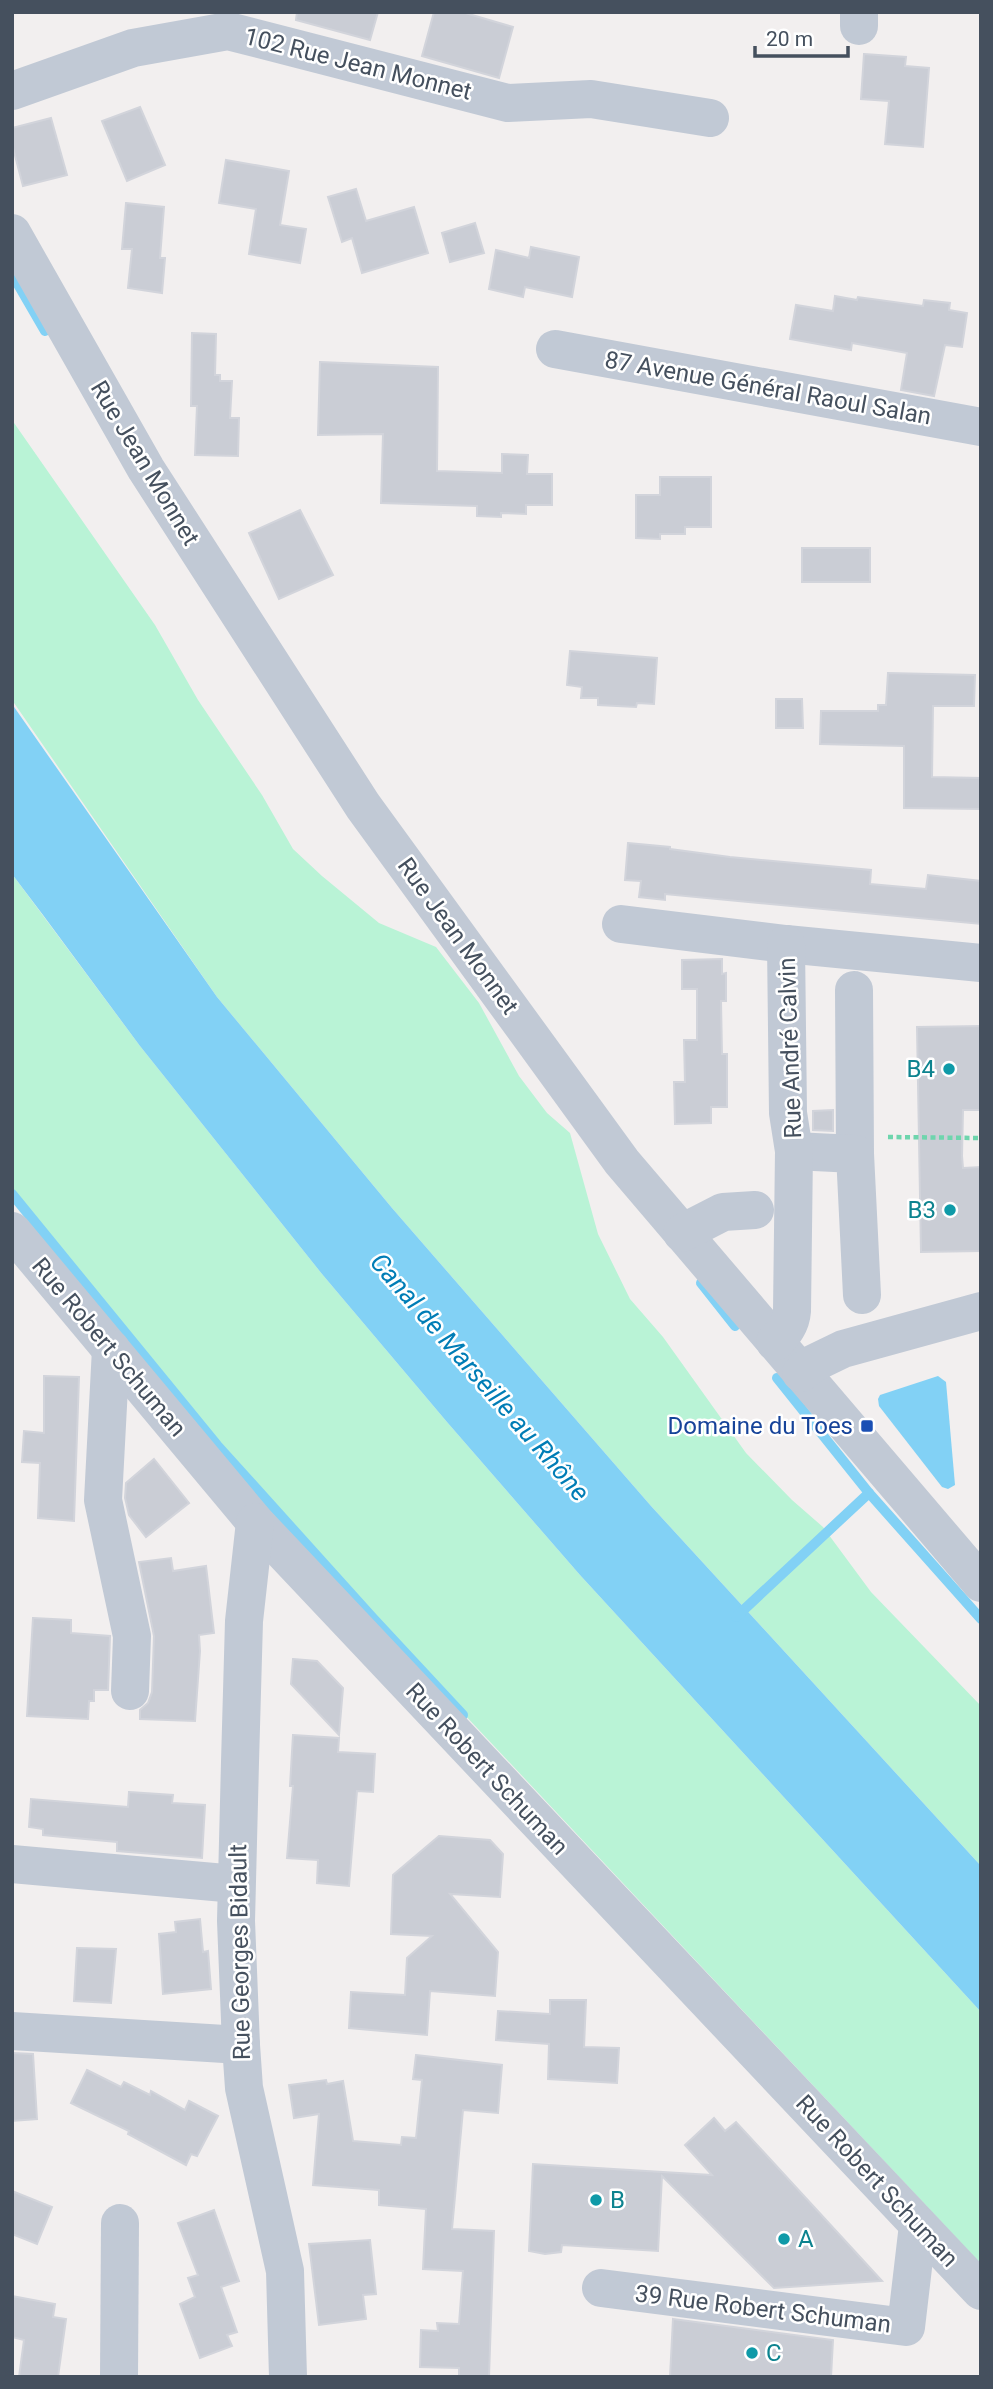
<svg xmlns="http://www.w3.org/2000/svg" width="993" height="2389" viewBox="0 0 993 2389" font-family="Roboto,sans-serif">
	<rect width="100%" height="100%" fill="#f2efef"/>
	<g fill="#b9f3d6">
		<polygon points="12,420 155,625 198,700 262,795 293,849 322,876 379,923 436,947 479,1003 519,1076 547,1113 570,1133 598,1234 630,1299 663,1337 746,1453 792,1500 823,1527 871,1592 981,1706 981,1866 651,1506 392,1208 217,997 12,700"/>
		<polygon points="12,874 140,1046 322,1274 447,1422 580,1575 981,2012 981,2264 276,1514 12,1191"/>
	</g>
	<g fill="#82d1f5">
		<polygon points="12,704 217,997 392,1208 651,1506 981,1866 981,2012 580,1575 447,1422 322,1274 140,1046 43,915 12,874"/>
		<polygon points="938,1376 946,1382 955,1485 948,1489 942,1487 879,1406 878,1399 880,1395"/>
	</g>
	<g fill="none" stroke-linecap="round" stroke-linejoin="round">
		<g stroke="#82d1f5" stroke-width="10">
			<polyline points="12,274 45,331"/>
			<polyline points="12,1194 217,1445 373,1618 463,1715"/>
			<polyline points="701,1283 735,1326"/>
			<polyline points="777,1378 869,1493 981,1619"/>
			<polyline points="736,1617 869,1493"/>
		</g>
	</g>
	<g fill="#cacdd5" stroke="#d2d4db" stroke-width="2">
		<polygon points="297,12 378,12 370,40 296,20"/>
		<polygon points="434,12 462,12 513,27 499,78 422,56"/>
		<polygon points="864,54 906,57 905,66 929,68 923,147 885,144 889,101 861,99"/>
		<polygon points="140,107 165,165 127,181 102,121"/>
		<polygon points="51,118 67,175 23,186 12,144 12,128"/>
		<polygon points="226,160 289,171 280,225 306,229 300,263 249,254 256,209 219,203"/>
		<polygon points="356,189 366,221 414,207 428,253 362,273 352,238 342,242 328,197"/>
		<polygon points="126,203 164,207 160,258 165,258 162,293 128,288 132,249 122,249"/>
		<polygon points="475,223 484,253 450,262 442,233"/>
		<polygon points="531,247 579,257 572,297 525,287 523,297 489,289 496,250 529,258"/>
		<polygon points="835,296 857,300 858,297 923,306 924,300 950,303 949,310 967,313 962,347 945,345 934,396 901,390 907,353 852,343 851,350 790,339 796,305 833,311"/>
		<polygon points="192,333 216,334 215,375 220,375 220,381 232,381 230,418 239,418 238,456 195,455 197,406 191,406"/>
		<polygon points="320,362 438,367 437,471 502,473 502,454 528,455 527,474 552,474 552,505 526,505 526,514 501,513 501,517 477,516 477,506 381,503 383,434 318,435"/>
		<polygon points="660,477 711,477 711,527 685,527 685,534 660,534 660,539 636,538 636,495 660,495"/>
		<polygon points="300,510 333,575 279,599 249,533"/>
		<rect x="802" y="548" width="68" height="34"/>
		<polygon points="570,651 657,658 654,704 637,703 636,707 598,705 598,698 581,698 582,687 567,685"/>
		<polygon points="888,673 975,675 974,706 933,706 932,777 981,778 981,809 904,808 904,746 820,744 821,711 878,711 878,705 886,705"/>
		<polygon points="776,699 802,699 803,728 776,728"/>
		<polygon points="628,843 670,847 670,849 730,857 871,870 870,884 926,889 928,875 981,881 981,924 665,894 665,900 639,897 641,881 625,880"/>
		<polygon points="722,959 722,974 726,973 726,1001 721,1001 722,1054 727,1054 727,1107 711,1107 711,1123 675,1124 674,1082 685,1082 684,1040 697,1040 697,989 682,989 682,960"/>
		<polygon points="981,1026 981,1110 963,1110 962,1156 963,1168 981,1167 981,1251 921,1252 917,1027"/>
		<polygon points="833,1110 833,1131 813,1130 813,1111"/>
		<polygon points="44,1376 79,1377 74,1521 38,1518 40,1463 22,1462 24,1431 44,1433"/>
		<polygon points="154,1459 189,1503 146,1537 129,1515 125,1498 126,1483"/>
		<polygon points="171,1558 173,1571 206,1566 214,1633 199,1635 200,1651 195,1721 140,1719 140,1710 148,1703 152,1692 154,1636 139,1562"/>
		<polygon points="33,1618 71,1620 71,1633 110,1636 108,1690 94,1690 94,1701 89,1701 88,1719 27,1716"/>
		<polygon points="293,1659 317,1661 343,1688 339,1735 291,1684"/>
		<polygon points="293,1735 339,1738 338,1752 375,1754 373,1792 357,1791 349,1886 317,1883 318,1860 287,1858 293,1786 290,1786"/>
		<polygon points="129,1792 173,1795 172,1803 205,1805 202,1858 117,1851 117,1842 43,1835 43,1829 29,1827 31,1799 128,1807"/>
		<polygon points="439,1836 490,1840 503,1854 500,1897 450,1894 498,1952 495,1996 430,1991 427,2035 349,2028 351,1992 405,1995 407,1958 432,1936 391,1934 393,1875"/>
		<polygon points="200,1919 203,1952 208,1951 211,1989 163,1994 159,1934 176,1932 175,1922"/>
		<polygon points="77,1948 116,1949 111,2003 74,2001"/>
		<polygon points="550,2000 586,2000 584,2047 619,2048 617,2083 548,2079 549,2044 496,2040 498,2011 550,2014"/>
		<polygon points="12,2053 33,2054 37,2119 12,2121"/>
		<polygon points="416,2055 502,2065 498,2113 463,2110 452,2229 494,2231 489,2377 459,2377 459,2368 420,2367 421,2330 438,2331 437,2323 459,2324 463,2271 423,2269 426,2209 379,2205 379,2190 313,2185 319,2114 294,2118 289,2085 326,2080 327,2084 343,2081 353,2141 401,2145 402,2137 416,2138 422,2080 413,2079"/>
		<polygon points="87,2070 121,2087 124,2082 150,2095 151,2091 185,2110 189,2101 218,2116 197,2156 191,2154 186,2165 128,2134 129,2131 71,2103"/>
		<polygon points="714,2118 725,2131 736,2122 882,2281 774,2288 662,2176 658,2251 562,2245 561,2252 545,2254 529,2251 533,2164 712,2175 685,2145"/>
		<polygon points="12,2191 52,2207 37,2244 12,2234"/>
		<polygon points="214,2210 239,2281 221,2287 237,2332 227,2335 232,2346 200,2358 180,2304 195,2297 188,2278 198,2275 178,2223"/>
		<polygon points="370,2240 376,2294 363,2295 366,2319 319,2325 309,2244"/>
		<polygon points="12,2296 55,2304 53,2317 66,2319 58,2377 19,2377 24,2340 12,2337"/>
		<polygon points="673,2319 833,2340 831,2377 670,2377"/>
	</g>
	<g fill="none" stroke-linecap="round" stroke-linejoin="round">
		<polyline stroke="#6ed5ad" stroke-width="4.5" stroke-dasharray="5 3.5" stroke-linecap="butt" points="888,1137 981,1138"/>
		<g stroke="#c1c9d5" stroke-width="38">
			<polyline points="859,26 859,12"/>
			<polyline points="12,91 133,48 228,31 508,103 591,99 710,118"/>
			<polyline points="12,233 146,469 363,806 622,1162 981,1583"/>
			<polyline points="555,349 981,427"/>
			<polyline points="621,924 786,944 981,963"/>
			<polyline points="854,990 855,1154"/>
			<polyline points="794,1151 855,1154 862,1295"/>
			<polyline points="12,1231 255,1522 981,2291"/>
			<polyline points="682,1233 723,1212 755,1210"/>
			<path d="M775 1342C784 1333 791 1324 792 1311L794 1151 788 1113 786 944"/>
			<polyline points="111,1349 103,1500 132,1636 130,1691"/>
			<polyline points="801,1373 812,1364 843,1349 981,1311"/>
			<polyline points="255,1522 244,1621 240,1762 236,1921 241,2045 244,2088 285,2271 288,2377"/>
			<polyline points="12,1864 236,1884"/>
			<polyline points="12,2031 241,2045"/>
			<polyline points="601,2288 906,2327 918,2225"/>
			<polyline points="119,2377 120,2223"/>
		</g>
	</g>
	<g fill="#0f9aa8" stroke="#fff" stroke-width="2.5">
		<circle cx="949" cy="1069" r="7"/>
		<circle cx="950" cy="1210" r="7"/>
		<circle cx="596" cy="2200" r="7"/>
		<circle cx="784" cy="2239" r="7"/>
		<circle cx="752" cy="2353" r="7"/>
	</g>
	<rect fill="#1a4fb4" stroke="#fff" stroke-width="2.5" x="860" y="1419" width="14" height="14" rx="3.5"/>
	<g text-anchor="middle" stroke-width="5" stroke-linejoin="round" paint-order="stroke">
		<g font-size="24" fill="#45505e" stroke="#fff">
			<text transform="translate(358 64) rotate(14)" y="8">102 Rue Jean Monnet</text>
			<text transform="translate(768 388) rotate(10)" y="8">87 Avenue Général Raoul Salan</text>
			<text transform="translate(145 463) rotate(59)" y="8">Rue Jean Monnet</text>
			<text transform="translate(458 936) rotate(54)" y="8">Rue Jean Monnet</text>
			<text transform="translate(790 1048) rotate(-92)" y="8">Rue André Calvin</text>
			<text transform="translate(109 1347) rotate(50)" y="8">Rue Robert Schuman</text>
			<text transform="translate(487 1769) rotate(47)" y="8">Rue Robert Schuman</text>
			<text transform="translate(240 1952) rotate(-91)" y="8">Rue Georges Bidault</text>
			<text transform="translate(877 2181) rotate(47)" y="8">Rue Robert Schuman</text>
			<text transform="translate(763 2309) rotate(7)" y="8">39 Rue Robert Schuman</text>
		</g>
		<g font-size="24" fill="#0d838f" stroke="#fff" text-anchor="start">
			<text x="935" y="1077" text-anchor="end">B4</text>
			<text x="936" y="1218" text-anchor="end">B3</text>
			<text x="610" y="2208">B</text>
			<text x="798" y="2247">A</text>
			<text x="766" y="2361">C</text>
		</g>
		<g font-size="24" fill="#164399" stroke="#fff" text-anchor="end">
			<text x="853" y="1434">Domaine du Toes</text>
		</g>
		<g font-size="26" font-style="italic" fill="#007db6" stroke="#fff">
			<text transform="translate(480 1377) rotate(49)" y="9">Canal de Marseille au Rhône</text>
		</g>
	</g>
	<rect width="993" height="2389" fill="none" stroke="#45505e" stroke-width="28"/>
	<path d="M755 46v10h93v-10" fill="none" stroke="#45505e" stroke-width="3.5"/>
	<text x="766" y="46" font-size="21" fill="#45505e" stroke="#ffffff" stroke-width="5" paint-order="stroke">20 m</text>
</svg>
